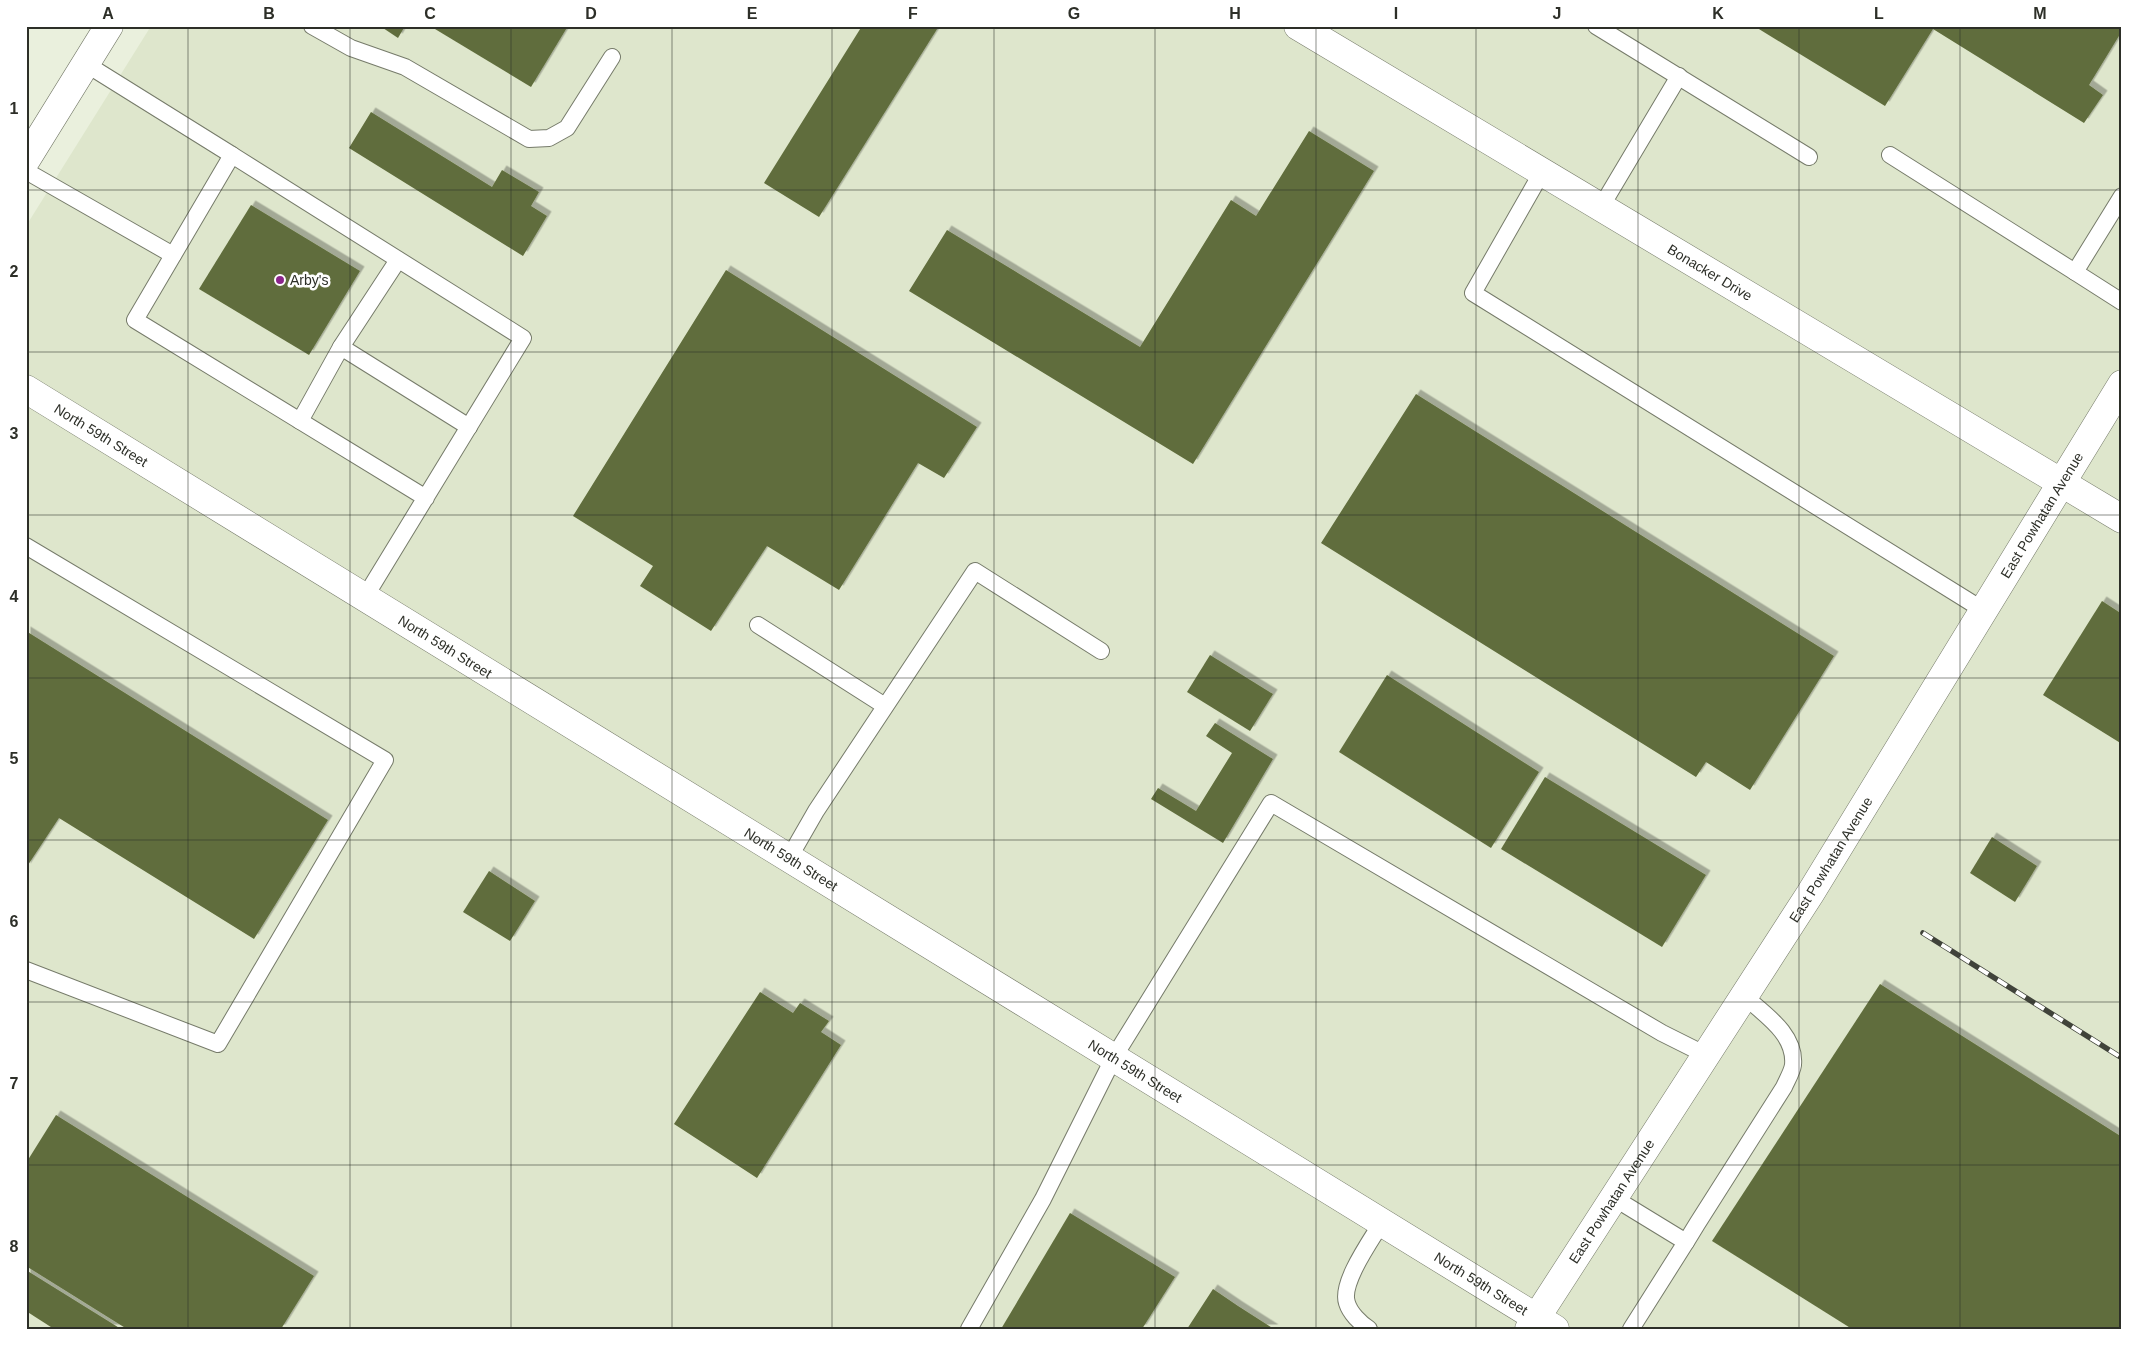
<svg xmlns="http://www.w3.org/2000/svg" width="2148" height="1355" viewBox="0 0 2148 1355" font-family="Helvetica,sans-serif">
	<defs>
		<filter id="shadow"><feDropShadow dx="4.5" dy="-4.5" stdDeviation="0" flood-color="#0004"/></filter>
	</defs>
	<rect width="100%" height="100%" fill="#eaf0dd"/>
	<polygon fill="#dee6cc" points="151,26 2122,26 2122,1329 26,1329 26,226"/>
	<g fill="#606d3c" filter="url(#shadow)">
		<polygon points="380,26 405,26 398,38"/>
		<polygon points="430,26 568,26 531,87"/>
		<polygon points="862,26 939,26 819,217 764,183"/>
		<polygon points="1754,26 2122,26 2122,31 2089,85 2103,95 2084,123 1933,29 1885,106"/>
		<polygon points="371,112 492,187 502,170 539,192 531,206 547,216 523,256 349,148"/>
		<polygon points="1309,131 1374,171 1193,464 909,291 947,230 1140,347 1231,200 1256,216"/>
		<polygon points="251,205 360,271 309,355 199,289"/>
		<polygon points="726,270 977,427 944,478 918,463 839,590 767,546 711,631 640,586 653,566 573,516"/>
		<polygon points="1416,394 1834,656 1750,790 1706,762 1696,777 1321,543"/>
		<polygon points="2102,601 2122,614 2122,744 2043,695"/>
		<polygon points="26,631 328,820 254,939 59,818 26,868"/>
		<polygon points="1210,655 1273,694 1250,731 1187,692"/>
		<polygon points="1387,675 1539,772 1491,848 1339,752"/>
		<polygon points="1215,723 1273,759 1223,843 1151,799 1158,788 1196,811 1232,753 1206,736"/>
		<polygon points="1545,777 1706,875 1662,947 1501,849"/>
		<polygon points="1992,837 2037,866 2015,902 1970,873"/>
		<polygon points="489,871 535,901 510,941 463,912"/>
		<polygon points="1880,984 2122,1137 2122,1329 1852,1329 1712,1241"/>
		<polygon points="760,992 793,1013 800,1003 829,1021 821,1032 841,1045 757,1178 674,1124"/>
		<polygon points="56,1115 314,1276 281,1329 127,1329 26,1266 26,1163"/>
		<polygon points="1070,1213 1175,1277 1142,1329 1001,1329"/>
		<polygon points="26,1270 121,1329 54,1329 26,1311"/>
		<polygon points="1213,1289 1238,1306 1274,1329 1187,1329"/>
	</g>
	<g fill="none" stroke-linecap="round" stroke-linejoin="round">
		<defs>
			<g id="service">
				<polyline points="312,26 351,48 405,67 529,139 549,138 567,128 612,57"/>
				<polyline points="1596,26 1809,157"/>
				<polyline points="86,64 232,155"/>
				<polyline points="1890,155 2075,272"/>
				<polyline points="26,171 173,255"/>
				<polyline points="1542,172 1473,293 1983,610"/>
				<polyline points="2122,196 2075,272 2122,302"/>
				<polyline points="1601,207 1679,76"/>
				<polyline points="341,347 398,260"/>
				<polyline points="300,421 341,347 469,427"/>
				<polyline points="26,546 385,760 218,1044 26,970"/>
				<polyline points="365,597 523,338 232,155 135,320 426,498"/>
				<polyline points="758,625 885,706"/>
				<polyline points="789,858 816,811 975,571 1101,651"/>
				<path d="M1614 1198 1686 1242 1697 1224 1784 1087C1787 1080 1792 1072 1793 1065 1796 1034 1764 1014 1744 996"/>
				<polyline points="969,1329 1043,1199 1114,1057 1271,803 1662,1033 1706,1055"/>
				<path d="M1369 1329C1360 1323 1350 1313 1347 1303 1340 1283 1372 1239 1382 1222"/>
				<polyline points="1631,1329 1686,1242"/>
			</g>
			<g id="minor">
				<path id="s1" d="M1298 26 2122 519"/>
				<path id="s2" d="M26 389 1555 1329"/>
				<path id="s3" d="M1529 1329 1810 894 2122 384"/>
			</g>
			<polyline id="primary" points="26,160 109,26"/>
		</defs>
		<use href="#service" stroke="#767b6a" stroke-width="18"/>
		<use href="#minor" stroke="#767b6a" stroke-width="29"/>
		<use href="#primary" stroke="#767b6a" stroke-width="29"/>
		<use href="#service" stroke="#fff" stroke-width="16"/>
		<use href="#minor" stroke="#fff" stroke-width="28"/>
		<use href="#primary" stroke="#fff" stroke-width="28"/>
		<defs>
			<polyline id="rail" points="1923,933 2122,1058"/>
		</defs>
		<use href="#rail" stroke="#40433a" stroke-width="5.5"/>
		<use href="#rail" stroke="#fff" stroke-width="4" stroke-dasharray="11" stroke-linecap="butt"/>
	</g>
	<path fill="none" stroke="#2d2f28" stroke-width="1" stroke-opacity="0.55" d="M188 26V1329M350 26V1329M511 26V1329M672 26V1329M832 26V1329M994 26V1329M1155 26V1329M1316 26V1329M1476 26V1329M1638 26V1329M1799 26V1329M1960 26V1329M26 190H2122M26 352H2122M26 515H2122M26 678H2122M26 840H2122M26 1002H2122M26 1165H2122"/>
	<circle fill="#8b258b" stroke="#fff" stroke-width="2" cx="280" cy="280" r="5"/>
	<g text-anchor="middle" stroke-width="5" stroke-linejoin="round" paint-order="stroke">
		<g font-size="14" fill="#2d2f28" stroke="#fff">
			<text dy="5" stroke="none"><textPath href="#s1" startOffset="480">Bonacker Drive</textPath></text>
			<text dy="5" stroke="none"><textPath href="#s2" startOffset="88">North 59th Street</textPath></text>
			<text dy="5" stroke="none"><textPath href="#s3" startOffset="962">East Powhatan Avenue</textPath></text>
			<text dy="5" stroke="none"><textPath href="#s2" startOffset="492">North 59th Street</textPath></text>
			<text dy="5" stroke="none"><textPath href="#s2" startOffset="898">North 59th Street</textPath></text>
			<text dy="5" stroke="none"><textPath href="#s3" startOffset="558">East Powhatan Avenue</textPath></text>
			<text dy="5" stroke="none"><textPath href="#s2" startOffset="1302">North 59th Street</textPath></text>
			<text dy="5" stroke="none"><textPath href="#s3" startOffset="152">East Powhatan Avenue</textPath></text>
			<text dy="5" stroke="none"><textPath href="#s2" startOffset="1708">North 59th Street</textPath></text>
		</g>
		<g font-size="14" fill="#2d2f28" stroke="#fff" text-anchor="start">
			<text x="290" y="285">Arby's</text>
		</g>
	</g>
	<rect width="2148" height="1355" fill="none" stroke="#ffffff" stroke-width="55"/>
	<rect x="28" y="28" width="2092" height="1300" fill="none" stroke="#2d2f28" stroke-width="2"/>
	<g font-size="16" text-anchor="middle" font-weight="bold" fill="#2d2f28">
		<text x="108" y="19">A</text>
		<text x="269" y="19">B</text>
		<text x="430" y="19">C</text>
		<text x="591" y="19">D</text>
		<text x="752" y="19">E</text>
		<text x="913" y="19">F</text>
		<text x="1074" y="19">G</text>
		<text x="1235" y="19">H</text>
		<text x="1396" y="19">I</text>
		<text x="1557" y="19">J</text>
		<text x="1718" y="19">K</text>
		<text x="1879" y="19">L</text>
		<text x="2040" y="19">M</text>
		<text x="14" y="114">1</text>
		<text x="14" y="277">2</text>
		<text x="14" y="439">3</text>
		<text x="14" y="602">4</text>
		<text x="14" y="764">5</text>
		<text x="14" y="927">6</text>
		<text x="14" y="1089">7</text>
		<text x="14" y="1252">8</text>
	</g>
</svg>
